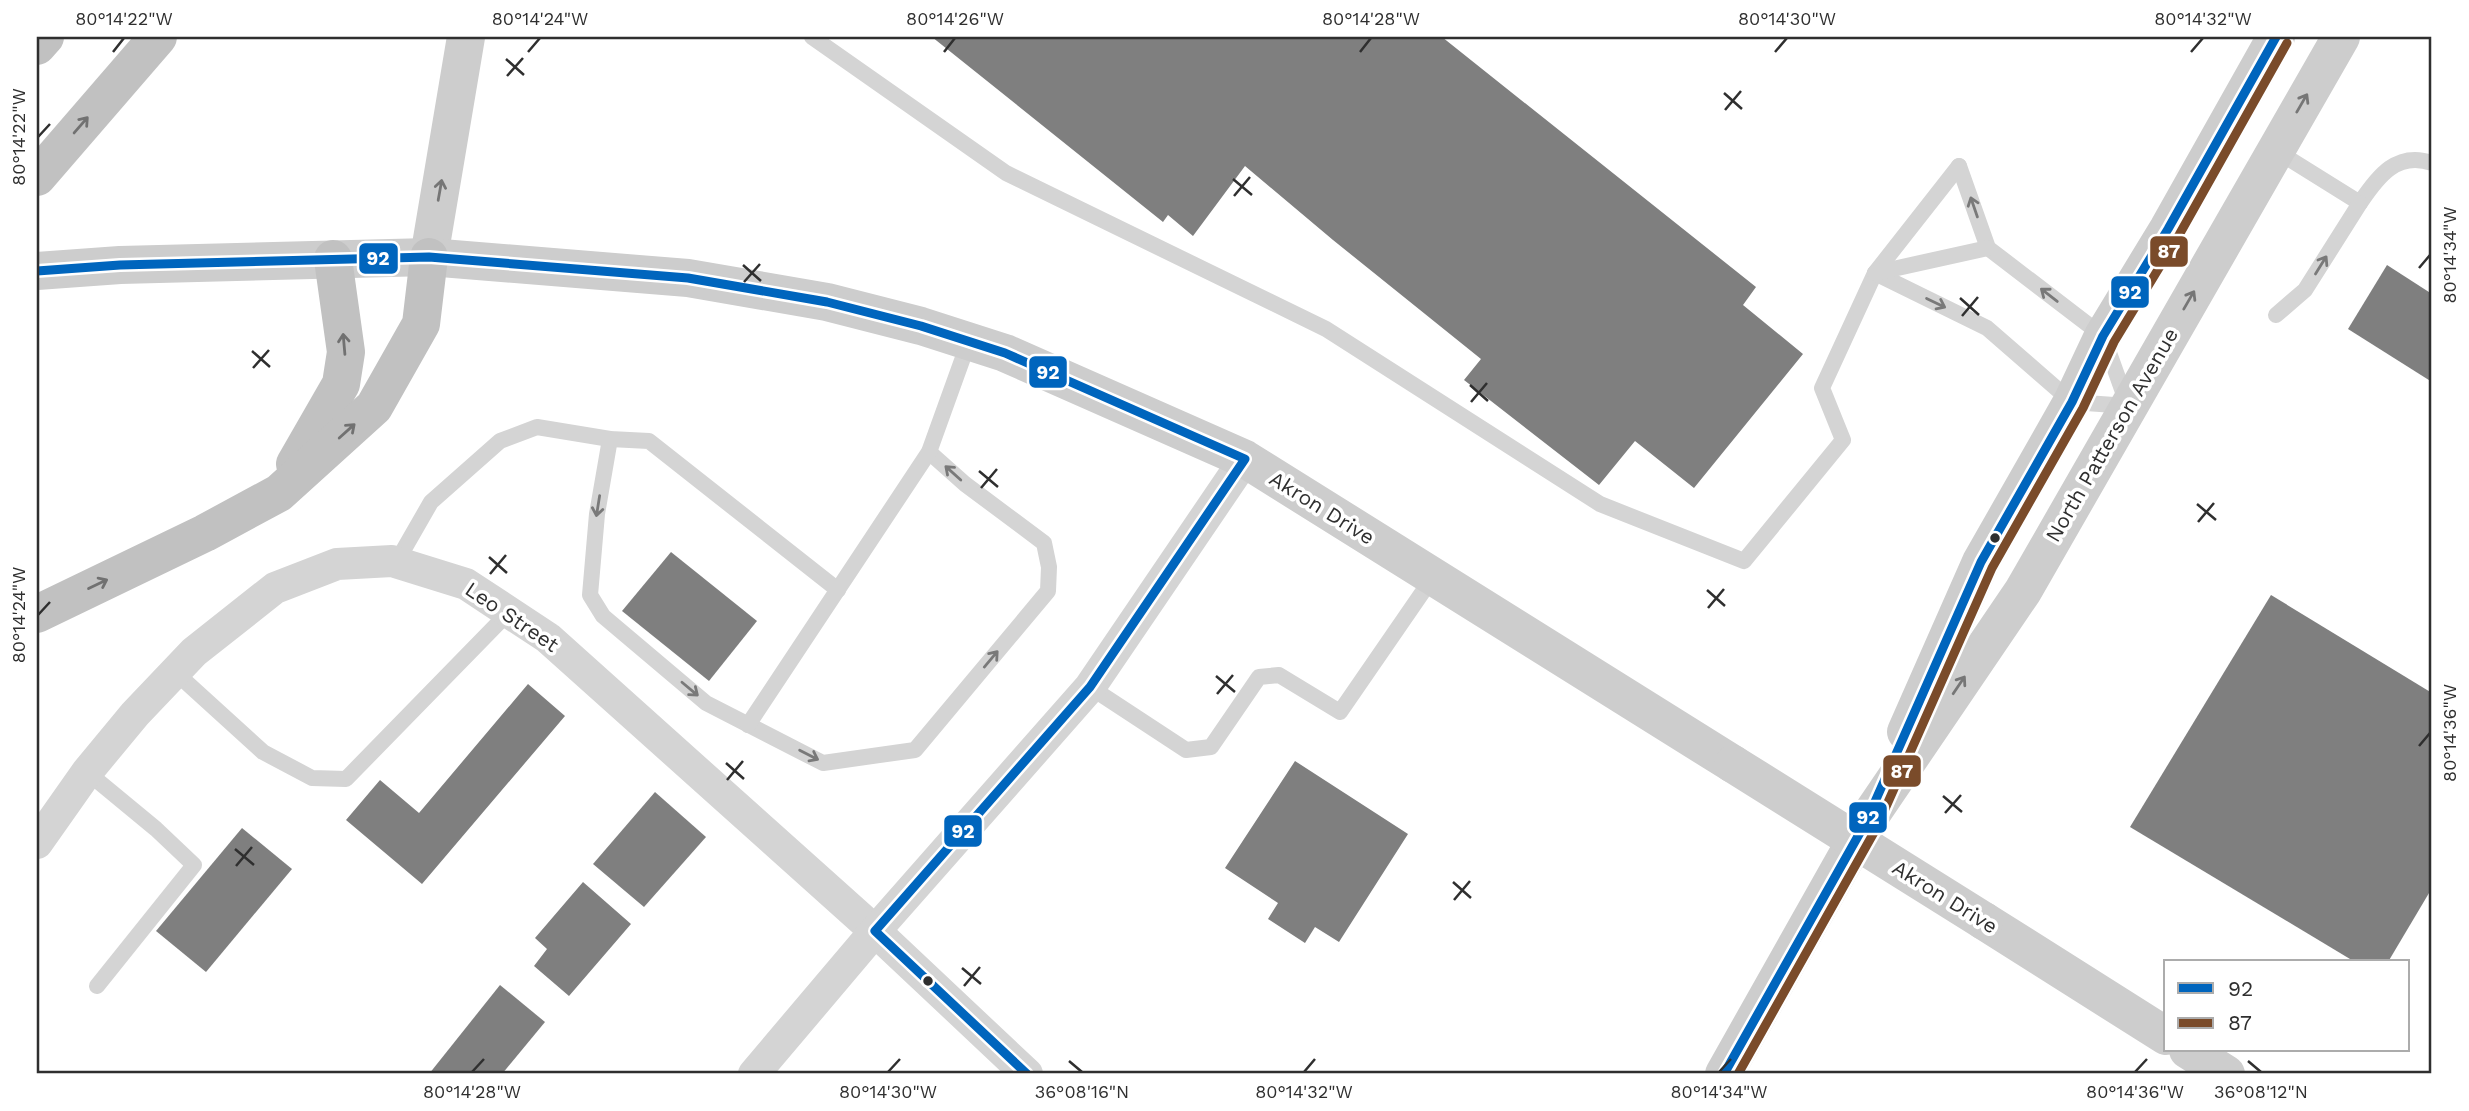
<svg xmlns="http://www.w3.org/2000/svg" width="2469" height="1111" viewBox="0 0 2469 1111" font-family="'Work Sans',sans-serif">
	<rect width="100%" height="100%" fill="#fff"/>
	<g fill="#7f7f7f">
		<polygon points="932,37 1442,37 1756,287 1743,305 1803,354 1694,488 1635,441 1599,485 1464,380 1481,359 1333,240 1245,166 1193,236 1168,215 1163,222"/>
		<polygon points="2387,265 2432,294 2432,382 2348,329"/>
		<polygon points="671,552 757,621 709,681 622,611"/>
		<polygon points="2271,595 2432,693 2432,888 2388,962 2355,962 2130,827"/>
		<polygon points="528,684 565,716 422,884 346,820 380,780 419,813"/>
		<polygon points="1295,761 1408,834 1339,942 1315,927 1305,943 1268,919 1278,903 1225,868"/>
		<polygon points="655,792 706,837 644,907 593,864"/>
		<polygon points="242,828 292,869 206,972 156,931"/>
		<polygon points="583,882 631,924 569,996 534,966 547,949 535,938"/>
		<polygon points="500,985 545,1022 502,1074 429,1074"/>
	</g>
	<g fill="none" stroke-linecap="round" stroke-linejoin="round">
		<g stroke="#d4d4d4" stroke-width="16">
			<polyline points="812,37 1006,173 1326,329 1600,504 1744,561 1843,440 1822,388 1875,273 1959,166"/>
			<path d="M2275 150 2360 203C2378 176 2397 151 2432 163"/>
			<polyline points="1875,273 1987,328 2072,402 2128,406 2103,336 1988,248 1959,166"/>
			<polyline points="1875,273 1988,248"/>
			<polyline points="2276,315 2305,290 2360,203"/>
			<polyline points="610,439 597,514 590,595 603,616 706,703 823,763 915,750 1048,591 1049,567 1044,543 965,484 929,452"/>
			<polyline points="396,563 431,502 500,441 537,427 610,439 649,441 838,590"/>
			<polyline points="175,672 263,752 312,778 346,779 509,612"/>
			<polyline points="1090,687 1186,750 1211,747 1259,677 1279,675 1340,712 1433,577"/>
			<polyline points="748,725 929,452 969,341"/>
			<polyline points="87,772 156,829 194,865 97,986"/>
		</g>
		<g stroke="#d4d4d4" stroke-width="32">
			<polyline points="37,843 87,772 135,714 194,652 275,588 337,564 392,561 466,584 548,638 875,931 1027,1074"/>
			<polyline points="754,1074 875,931 1090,687 1245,459"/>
		</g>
		<g stroke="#cdcdcd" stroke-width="38">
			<polyline points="429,257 466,37"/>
			<polyline points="37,271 120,265 429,257 688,278 827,302 921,326 1005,353 1245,459 1733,764"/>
			<polyline points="1906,732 1981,562 2072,402 2103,336 2168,229 2276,37"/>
			<polyline points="1984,921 2166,1036"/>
			<polyline points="2188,1050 2226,1074"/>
			<polyline points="1724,1074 1866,822 2023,591 2341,37"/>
		</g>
		<g stroke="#c1c1c1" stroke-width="38">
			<polyline points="37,46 45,37"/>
			<polyline points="37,177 158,37"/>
			<polyline points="295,464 341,384 346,352 333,259"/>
			<polyline points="37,614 205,533 279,493 374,407 421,324 429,257"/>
		</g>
		<polyline stroke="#cdcdcd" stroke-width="38" points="1733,764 1984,921"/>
		<defs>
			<g id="bus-1">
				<polyline points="37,271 120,265 429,257 688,278 827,302 921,326 1005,353 1245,459 1090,687 875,931 1027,1074"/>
				<polyline points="1724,1074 1866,822 1981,562 2072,402 2103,336 2168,229 2276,37"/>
			</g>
			<polyline id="bus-2" points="1738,1074 1877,827 1992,568 2083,408 2114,342 2179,235 2287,43"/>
		</defs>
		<use href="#bus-1" stroke="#fff" stroke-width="14"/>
		<use href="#bus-2" stroke="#fff" stroke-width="14"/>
		<use href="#bus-1" stroke="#0065bd" stroke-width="9"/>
		<use href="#bus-2" stroke="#7a4b2a" stroke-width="9"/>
	</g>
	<defs><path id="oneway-shaft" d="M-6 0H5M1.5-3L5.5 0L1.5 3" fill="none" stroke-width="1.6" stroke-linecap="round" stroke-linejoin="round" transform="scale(1.75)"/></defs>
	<g stroke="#767676">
		<use href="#oneway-shaft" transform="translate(2302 103) rotate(-60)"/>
		<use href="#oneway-shaft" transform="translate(440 190) rotate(-80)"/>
		<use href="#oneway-shaft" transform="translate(2189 300) rotate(-60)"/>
		<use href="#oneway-shaft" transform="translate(1959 685) rotate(-56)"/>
	</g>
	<g stroke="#717171">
		<use href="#oneway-shaft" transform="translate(81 125) rotate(-49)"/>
		<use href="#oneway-shaft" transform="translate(344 344) rotate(-95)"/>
		<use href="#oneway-shaft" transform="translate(347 431) rotate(-42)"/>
		<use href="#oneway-shaft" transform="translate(98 584) rotate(-26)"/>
	</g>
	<g stroke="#797979">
		<use href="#oneway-shaft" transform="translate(1974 207) rotate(-109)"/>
		<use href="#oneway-shaft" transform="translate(2321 265) rotate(-58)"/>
		<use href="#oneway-shaft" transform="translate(2049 295) rotate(-142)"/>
		<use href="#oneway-shaft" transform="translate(1936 303) rotate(26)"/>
		<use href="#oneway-shaft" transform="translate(953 473) rotate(-138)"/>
		<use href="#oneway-shaft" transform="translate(598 506) rotate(99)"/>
		<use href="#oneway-shaft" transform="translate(991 659) rotate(-50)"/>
		<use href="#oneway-shaft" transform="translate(690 689) rotate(40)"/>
		<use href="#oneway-shaft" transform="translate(809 755) rotate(27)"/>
	</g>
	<path fill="none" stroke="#2f2f2f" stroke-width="2.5" d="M113 52 124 38M528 52 540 38M944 52 955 38M1360 52 1371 38M1775 52 1787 38M2191 52 2203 38M506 59 524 75M507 76 523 58M1724 93 1742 109M1725 110 1741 91M38 137 50 124M1233 179 1252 195M1234 196 1250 177M743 265 761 281M2419 268 2430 255M744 282 760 264M1960 298 1979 315M1962 316 1978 297M252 351 270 367M253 368 269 350M1470 385 1488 401M1471 402 1487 383M979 471 998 487M981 488 997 469M2197 504 2216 520M2198 522 2214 503M489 557 507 573M490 574 506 555M1707 590 1725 606M1708 608 1724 589M38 615 50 602M1216 676 1235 692M1217 694 1233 675M2419 746 2430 733M726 763 744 779M727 780 743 761M1943 796 1962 812M1945 813 1961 795M235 849 254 865M236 866 252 847M1453 882 1471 898M1454 900 1470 881M962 968 981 984M964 986 980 967M1069 1061 1082 1072M2248 1061 2261 1072M472 1072 484 1059M888 1072 900 1059M1304 1072 1315 1059M1719 1072 1731 1059M2135 1072 2147 1059"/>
	<g fill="#2f2f2f" stroke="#fff" stroke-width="2.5">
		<circle cx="1995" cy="538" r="6"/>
		<circle cx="928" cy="981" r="6"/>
	</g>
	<g text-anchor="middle" stroke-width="7" stroke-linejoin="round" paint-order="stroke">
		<g font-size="21" fill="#2f2f2f" stroke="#fff">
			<text transform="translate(2112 435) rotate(-60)" y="7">North Patterson Avenue</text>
			<text transform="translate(1322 508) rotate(32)" y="7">Akron Drive</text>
			<text transform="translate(512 617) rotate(34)" y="7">Leo Street</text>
			<text transform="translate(1945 897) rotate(32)" y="7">Akron Drive</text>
		</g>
	</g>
	<g stroke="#fff" stroke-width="2.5">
		<rect x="2149" y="235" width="40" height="33" rx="7" fill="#7a4b2a"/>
		<rect x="358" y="242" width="41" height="33" rx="7" fill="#0065bd"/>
		<rect x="2110" y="275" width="40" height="34" rx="7" fill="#0065bd"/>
		<rect x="1028" y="355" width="40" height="34" rx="7" fill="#0065bd"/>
		<rect x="1882" y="754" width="40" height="34" rx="7" fill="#7a4b2a"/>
		<rect x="1848" y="801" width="40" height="33" rx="7" fill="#0065bd"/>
		<rect x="943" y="814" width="40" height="34" rx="7" fill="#0065bd"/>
	</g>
	<g font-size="19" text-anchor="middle" font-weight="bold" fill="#fff">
		<text x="2169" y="258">87</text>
		<text x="378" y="265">92</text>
		<text x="2130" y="299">92</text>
		<text x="1048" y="379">92</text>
		<text x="1902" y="778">87</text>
		<text x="1868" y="824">92</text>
		<text x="963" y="838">92</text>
	</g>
	<rect width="2469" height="1111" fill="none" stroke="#ffffff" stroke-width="77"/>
	<rect x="2164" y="960" width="245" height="91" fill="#ffffff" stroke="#acacac" stroke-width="2"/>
	<rect x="2178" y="983" width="35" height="10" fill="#0065bd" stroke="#acacac" stroke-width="2"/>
	<text x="2228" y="996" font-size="21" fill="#2f2f2f">92</text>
	<rect x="2178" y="1018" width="35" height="10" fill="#7a4b2a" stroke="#acacac" stroke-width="2"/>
	<text x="2228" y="1030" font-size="21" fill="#2f2f2f">87</text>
	<rect x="38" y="38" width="2392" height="1034" fill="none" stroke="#2f2f2f" stroke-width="2.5"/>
	<g font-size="18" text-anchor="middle" fill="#2f2f2f">
		<text x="124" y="25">80°14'22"W</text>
		<text x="540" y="25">80°14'24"W</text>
		<text x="955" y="25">80°14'26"W</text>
		<text x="1371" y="25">80°14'28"W</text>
		<text x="1787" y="25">80°14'30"W</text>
		<text x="2203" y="25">80°14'32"W</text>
		<text transform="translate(19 137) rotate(-90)" y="6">80°14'22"W</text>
		<text transform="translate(2450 255) rotate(-90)" y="6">80°14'34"W</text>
		<text transform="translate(19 615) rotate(-90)" y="6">80°14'24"W</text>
		<text transform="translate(2450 733) rotate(-90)" y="6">80°14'36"W</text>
		<text x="472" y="1098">80°14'28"W</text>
		<text x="888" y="1098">80°14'30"W</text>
		<text x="1082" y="1098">36°08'16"N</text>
		<text x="1304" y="1098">80°14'32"W</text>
		<text x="1719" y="1098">80°14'34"W</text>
		<text x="2135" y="1098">80°14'36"W</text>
		<text x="2261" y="1098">36°08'12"N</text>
	</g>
</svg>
